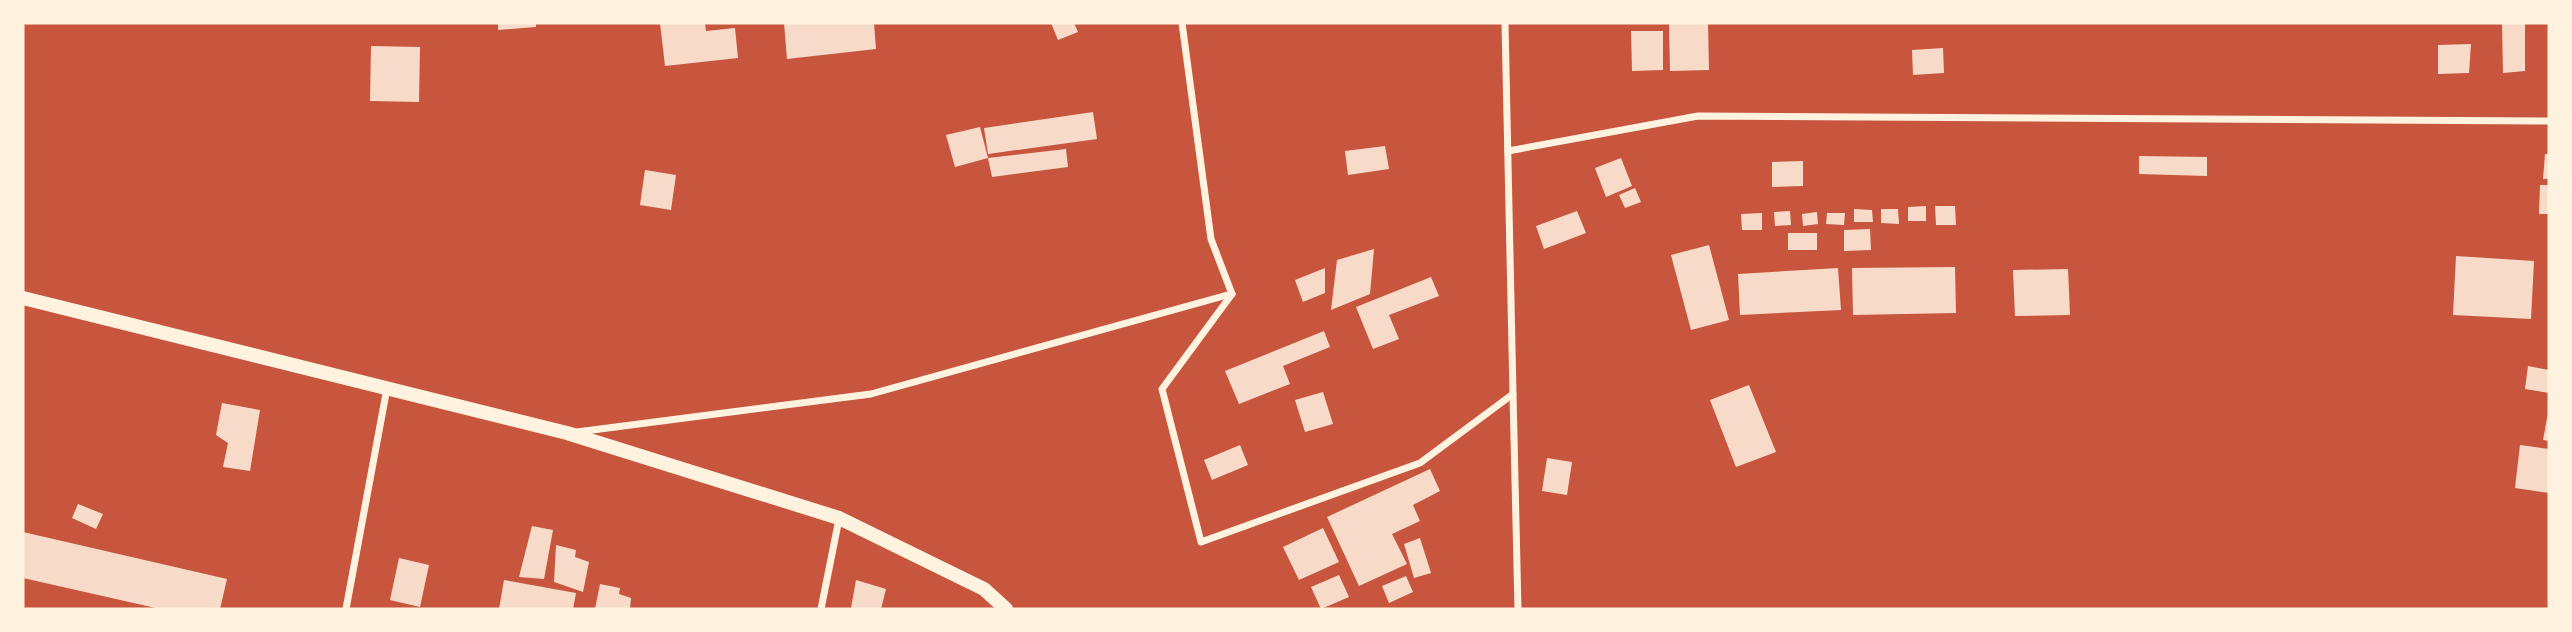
<svg xmlns="http://www.w3.org/2000/svg" width="2572" height="632" viewBox="0 0 2572 632" font-family="'Archivo Narrow',sans-serif">
	<rect width="100%" height="100%" fill="#c8553d"/>
	<g fill="#f7dbc8">
		<polygon points="498,23 536,23 536,27 498,30"/>
		<polygon points="660,23 705,23 706,31 735,28 738,58 665,66"/>
		<polygon points="784,23 874,23 876,49 787,59"/>
		<polygon points="1051,23 1074,23 1078,32 1058,40"/>
		<polygon points="1669,23 1708,23 1709,70 1670,71"/>
		<polygon points="2502,23 2525,23 2525,71 2503,73"/>
		<polygon points="1631,31 1663,31 1663,70 1632,71"/>
		<polygon points="2471,44 2469,73 2438,74 2438,45"/>
		<polygon points="371,46 420,47 419,102 370,101"/>
		<polygon points="1943,48 1944,73 1913,75 1912,50"/>
		<polygon points="1093,112 1097,139 988,154 984,128"/>
		<polygon points="980,127 988,158 955,167 946,135"/>
		<polygon points="1385,146 1389,169 1348,175 1345,151"/>
		<polygon points="1066,149 1068,167 992,177 988,158"/>
		<polygon points="2545,154 2549,154 2549,179 2543,179"/>
		<polygon points="2139,156 2207,157 2207,176 2139,174"/>
		<polygon points="1621,158 1632,186 1606,197 1595,168"/>
		<polygon points="1803,161 1803,186 1772,187 1772,162"/>
		<polygon points="645,170 676,175 671,210 640,205"/>
		<polygon points="2540,185 2549,185 2549,214 2539,214"/>
		<polygon points="1635,188 1641,202 1625,208 1619,195"/>
		<polygon points="1926,206 1926,221 1908,221 1908,207"/>
		<polygon points="1935,206 1955,206 1956,225 1936,225"/>
		<polygon points="1854,209 1872,210 1873,222 1854,222"/>
		<polygon points="1881,209 1898,209 1899,224 1881,223"/>
		<polygon points="1577,211 1586,233 1544,249 1536,226"/>
		<polygon points="1790,211 1791,225 1775,226 1774,212"/>
		<polygon points="1817,212 1818,224 1803,226 1802,214"/>
		<polygon points="1762,213 1762,230 1742,230 1741,214"/>
		<polygon points="1827,213 1845,213 1844,225 1826,224"/>
		<polygon points="1870,229 1871,250 1844,251 1844,230"/>
		<rect x="1788" y="233" width="29" height="17"/>
		<polygon points="1709,245 1729,320 1691,330 1671,255"/>
		<polygon points="1374,249 1370,294 1331,310 1337,260"/>
		<polygon points="2456,256 2534,261 2531,319 2453,315"/>
		<polygon points="1955,267 1956,313 1853,315 1852,268"/>
		<polygon points="1325,268 1325,293 1303,302 1295,280"/>
		<polygon points="1838,268 1841,310 1740,315 1738,274"/>
		<polygon points="2068,269 2070,315 2015,316 2013,270"/>
		<polygon points="1431,277 1439,296 1389,315 1399,339 1373,349 1356,307"/>
		<polygon points="1324,331 1330,347 1283,366 1290,384 1239,404 1225,371"/>
		<polygon points="2528,366 2549,370 2549,393 2525,389"/>
		<polygon points="1749,385 1776,452 1736,467 1710,400"/>
		<polygon points="1323,392 1333,424 1305,432 1295,400"/>
		<polygon points="222,403 260,410 250,471 223,467 228,443 216,435"/>
		<polygon points="2548,413 2549,413 2549,441 2543,440"/>
		<polygon points="1240,445 1248,465 1212,480 1204,460"/>
		<polygon points="2520,445 2549,449 2549,493 2515,488"/>
		<polygon points="1547,458 1572,462 1567,495 1542,491"/>
		<polygon points="1430,469 1440,491 1413,505 1420,521 1392,534 1407,564 1359,586 1327,517"/>
		<polygon points="78,504 103,514 96,529 72,518"/>
		<polygon points="532,526 553,530 544,579 519,577"/>
		<polygon points="1323,528 1339,562 1299,580 1283,547"/>
		<polygon points="23,532 227,579 220,609 160,609 23,578"/>
		<polygon points="1420,538 1431,573 1414,578 1404,544"/>
		<polygon points="556,545 576,550 575,557 589,562 583,592 554,582"/>
		<polygon points="399,558 429,565 420,607 390,600"/>
		<polygon points="1339,575 1349,597 1321,609 1311,587"/>
		<polygon points="1406,576 1413,592 1389,603 1382,586"/>
		<polygon points="504,580 576,593 573,609 499,609"/>
		<polygon points="856,580 886,589 881,609 851,608"/>
		<polygon points="600,584 620,588 619,594 631,598 630,609 595,609"/>
	</g>
	<g fill="none" stroke-linecap="round" stroke-linejoin="round">
		<g stroke="#fff3e0" stroke-width="7">
			<polyline points="1182,23 1211,239 1232,294"/>
			<polyline points="1508,151 1698,116 2549,121"/>
			<polyline points="1232,294 1162,389 1201,542 1420,463 1513,394 1505,23"/>
			<polyline points="1513,394 1518,609"/>
			<polyline points="577,432 871,394 1231,294"/>
			<polyline points="346,609 387,388"/>
			<polyline points="821,609 839,519"/>
		</g>
		<polyline stroke="#fff3e0" stroke-width="14" points="23,298 567,433 839,518 984,589 1006,609"/>
	</g>
	<rect width="2572" height="632" fill="none" stroke="#fff3e0" stroke-width="49"/>
</svg>
